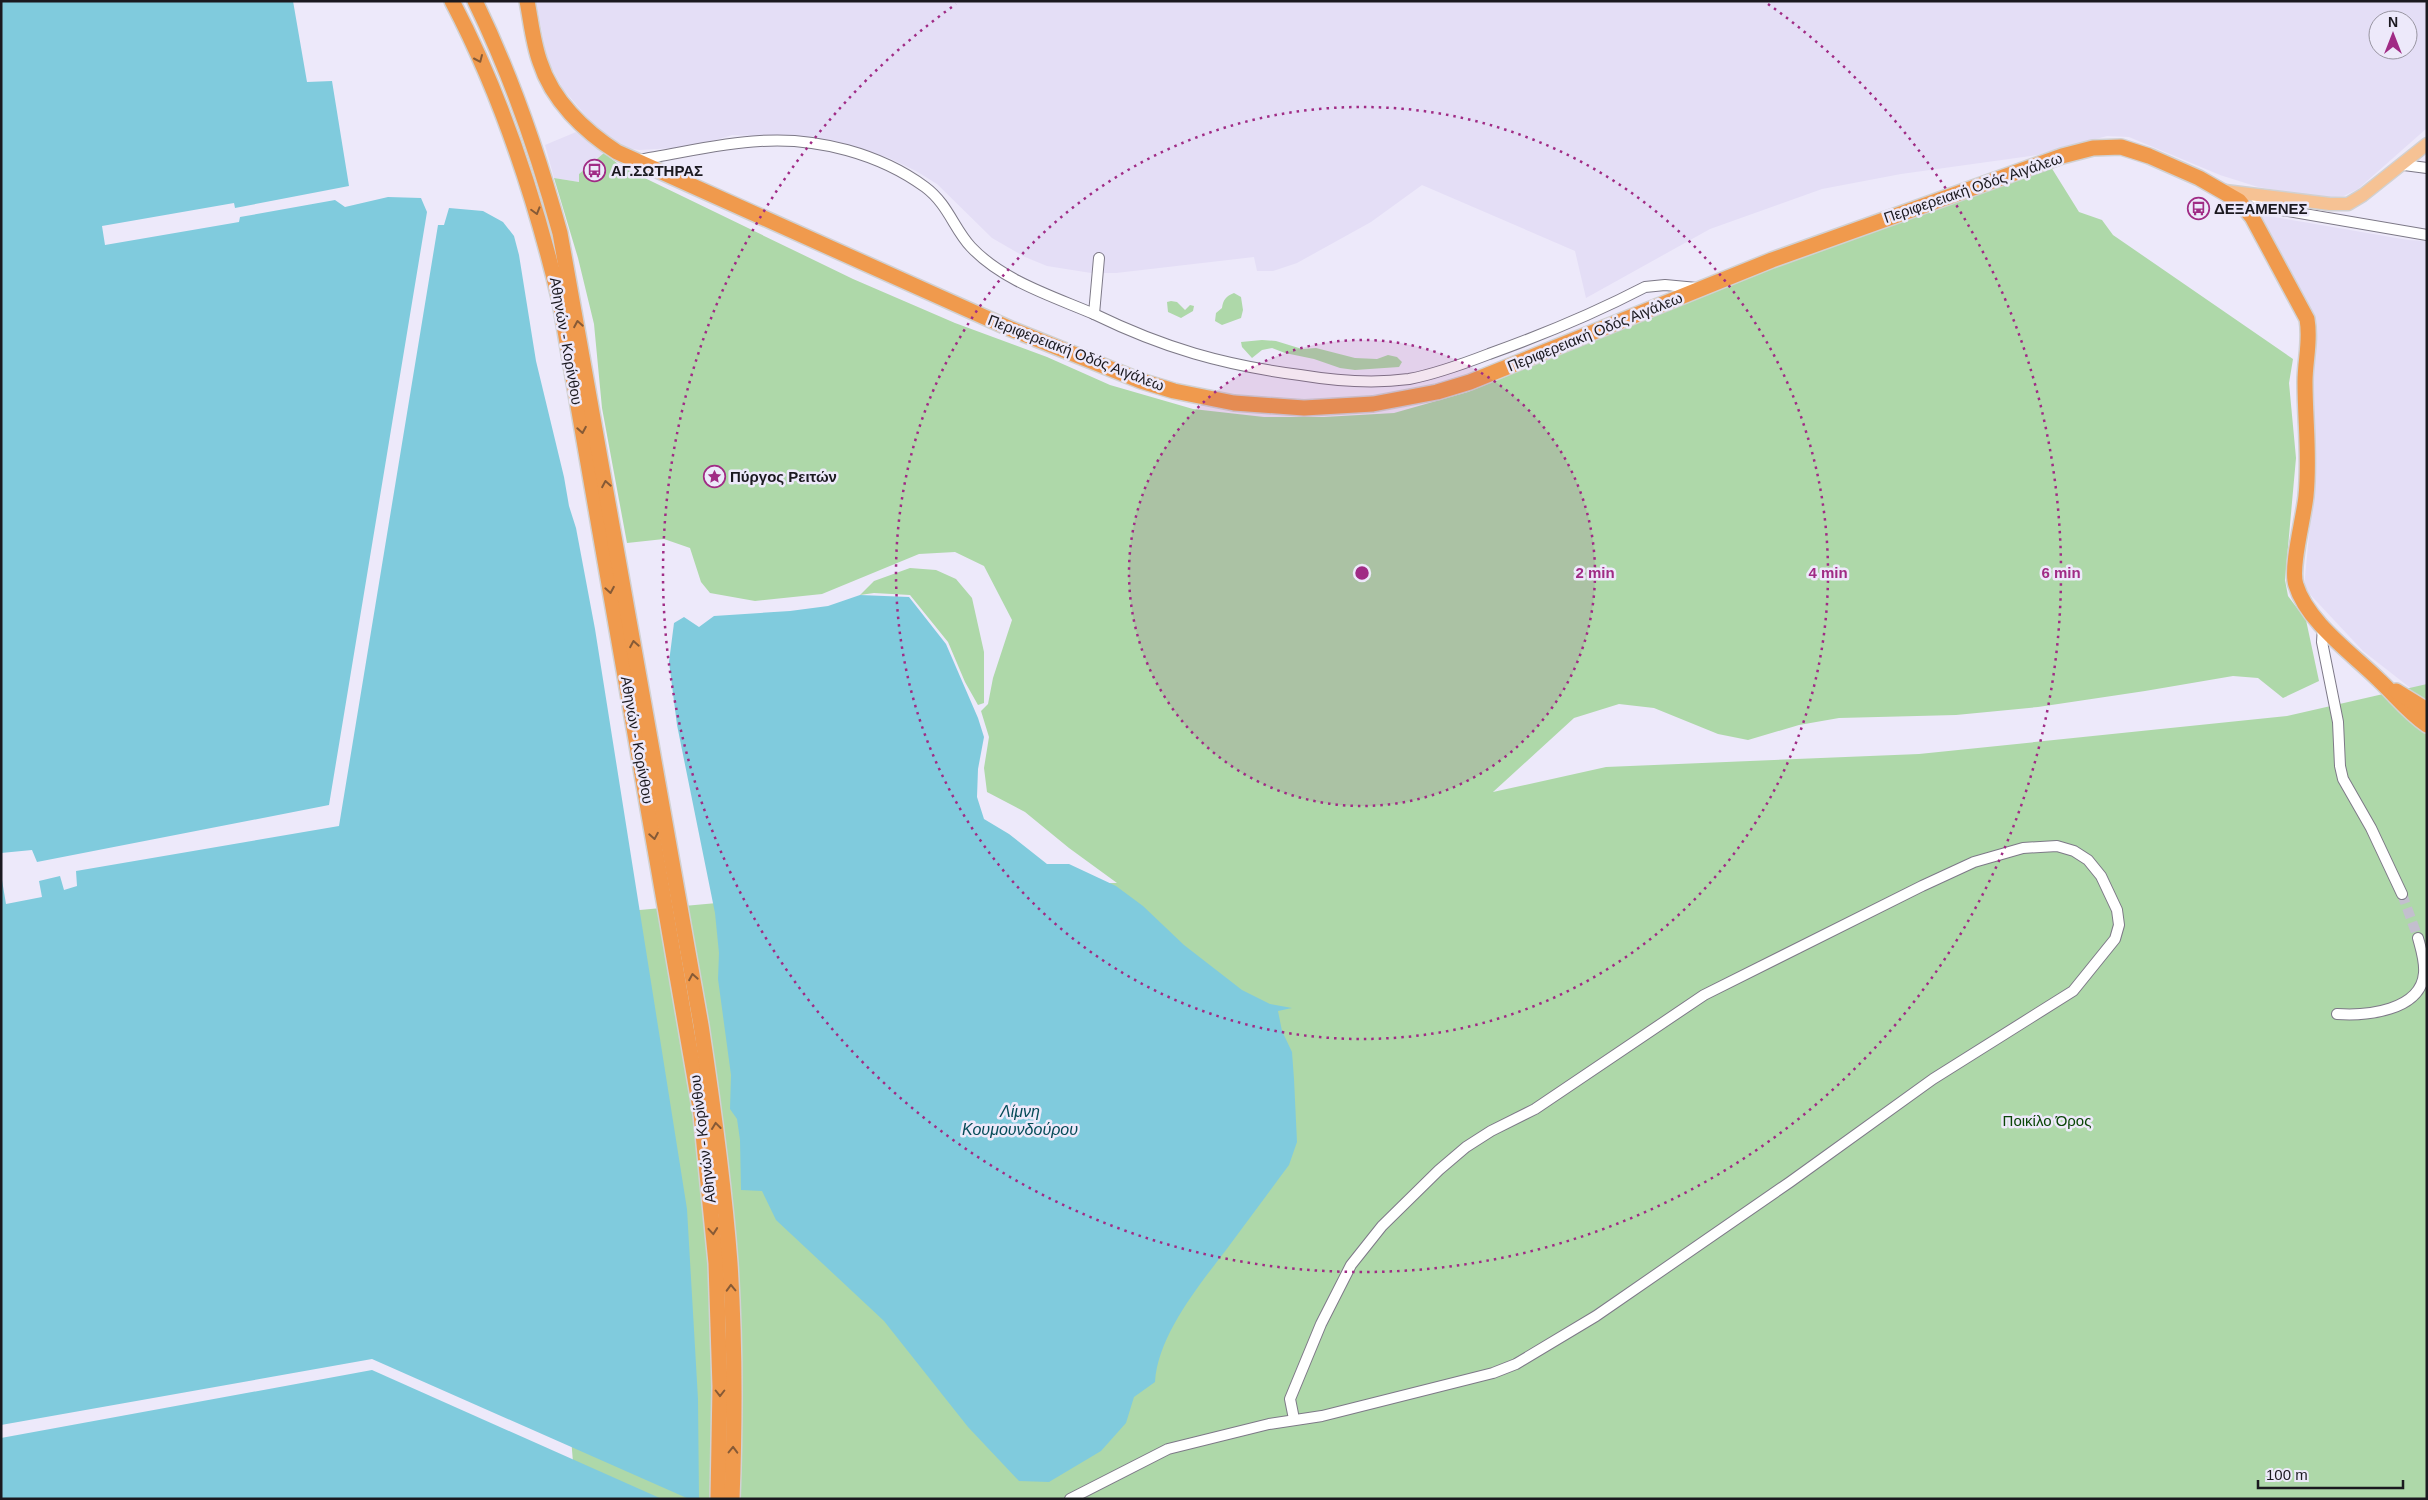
<svg xmlns="http://www.w3.org/2000/svg" width="2428" height="1500" viewBox="0 0 2428 1500" font-family="Arial,sans-serif">
	<rect width="100%" height="100%" fill="#ede9fa"/>
	<g fill="#e4def6" fill-rule="evenodd">
		<path d="M536 1H2427V128L2358 189 2344 196 2325 198 2258 187 2220 175 2129 137 2107 136 2037 155 1901 174 1822 189 1710 229 1586 298 1575 251 1422 185 1371 222 1297 263 1273 271H1257L1254 257 1116 273H1091L1047 266 1025 257 992 238 937 184 916 171 889 158 839 142 810 138 732 135 693 147 639 150 620 147 603 136 563 89 547 59ZM2378 20H2408V50H2378Z"/>
		<polygon points="576,132 604,153 579,174 579,182 554,178 545,145"/>
		<polygon points="2257,214 2408,240 2427,241 2427,701 2363,651 2304,588 2312,502 2313,335"/>
	</g>
	<g fill="#aed8a9">
		<polygon points="604,153 622,167 853,279 955,323 1047,357 1110,385 1193,409 1264,417 1324,417 1394,413 1468,392 1765,270 2051,167 2079,212 2102,220 2113,235 2293,359 2289,383 2296,458 2285,580 2288,596 2306,620 2319,681 2283,698 2258,678 2233,676 2145,691 2038,707 1956,715 1839,718 1799,725 1748,740 1718,734 1654,708 1619,704 1574,718 1493,792 1606,767 1919,754 2287,716 2427,684 2427,1499 576,1499 529,920 925,884 1117,883 1069,848 1025,812 987,792 984,768 989,737 981,711 988,704 993,678 1012,620 984,566 955,552 919,554 822,594 755,601 710,593 701,582 690,548 664,539 627,543 602,408 594,324 578,258 554,178 579,182 579,174"/>
		<path d="M1234 293 1241 297 1243 310 1241 318 1222 325 1215 321 1216 313 1222 308C1223 300 1226 296 1234 293Z"/>
		<polygon points="1171,301 1177,302 1185,310 1190,305 1194,306 1193,311 1181,318 1168,312 1167,302"/>
		<polygon points="1262,340 1276,341 1302,349 1316,348 1355,358 1377,359 1388,355 1397,357 1402,362 1399,367 1355,370 1340,368 1314,359 1285,353 1272,348 1262,350 1252,358 1242,347 1241,342"/>
		<polygon points="910,568 936,570 956,579 972,598 984,652 984,703 978,705 965,682 948,642 910,595 874,593 860,595 874,581"/>
	</g>
	<g fill="#80cbdd">
		<polygon points="1,1 293,1 307,82 332,81 349,186 235,208 234,203 102,226 105,245 239,222 240,217 335,200 345,207 388,197 421,198 427,212 329,805 37,862 32,850 1,853"/>
		<polygon points="449,208 483,211 503,222 514,236 519,255 536,361 564,477 569,506 576,528 595,629 687,1209 698,1399 699,1499 689,1499 372,1359 1,1425 1,874 6,904 42,897 39,881 60,876 64,890 77,886 76,871 339,826 438,225 444,225"/>
		<path d="M860 595 909 597 946 644 978 718 984 737 978 769 977 797 984 819 1009 834 1047 864H1069L1116 886 1143 906 1184 945 1242 990 1270 1004 1292 1008 1278 1011 1282 1031 1292 1052 1294 1079 1297 1142 1289 1165C1269 1192 1249 1219 1229 1246 1201 1283 1158 1334 1155 1382L1134 1397 1126 1423 1101 1451 1049 1482 1019 1481 968 1427 884 1321 776 1220 762 1191 741 1190 740 1140 737 1119 730 1109 731 1075 718 979 719 953 715 913 677 725 669 662 674 623 684 617 699 627 714 616 790 611 828 606Z"/>
		<polygon points="372,1370 662,1499 1,1499 1,1438"/>
	</g>
	<g fill="none" stroke-linecap="round" stroke-linejoin="round">
		<polyline stroke="#c3bfce" stroke-width="10" stroke-dasharray="10 5" stroke-linecap="butt" points="2402,894 2418,938"/>
		<defs>
			<g id="minor">
				<path d="M637 160C677 154 719 143 760 141 817 137 880 154 925 187 948 204 954 229 971 247 1003 281 1052 296 1094 314"/>
				<polyline points="2404,165 2427,168"/>
				<polyline points="2254,195 2261,205 2270,208 2427,235"/>
				<path d="M1099 258 1094 314C1164 348 1223 365 1300 375 1336 381 1372 384 1409 379 1436 374 1463 364 1489 354 1542 335 1595 313 1645 287L1665 285 1697 288"/>
				<polyline points="2323,626 2322,642 2338,722 2340,766 2343,779 2371,828 2402,894"/>
				<path d="M2337 1014C2366 1016 2421 1011 2424 973 2425 961 2421 949 2418 938"/>
				<polyline points="1070,1499 1168,1449 1269,1424 1322,1416 1493,1373 1516,1364 1596,1316 1790,1182 1933,1079 2073,991 2115,939 2119,925 2117,910 2101,876 2088,860 2074,851 2057,846 2023,848 1974,862 1922,886 1704,995 1535,1109 1491,1131 1466,1147 1439,1170 1382,1226 1351,1265 1321,1324 1290,1399 1294,1419"/>
			</g>
			<polyline id="major" points="2225,191 2330,204 2348,204 2363,195 2427,144"/>
			<g id="highway">
				<path d="M452 1C502 96 535 198 560 302L701 1114 716 1263 720 1387 718 1499"/>
				<path d="M475 1C511 75 538 153 560 233L701 1025C713 1104 724 1183 730 1263 735 1341 735 1420 732 1499"/>
				<path d="M527 1C531 21 533 43 540 62 552 100 584 131 617 152L1011 329 1141 381 1174 391 1234 403 1304 408 1373 404 1437 392 1470 382 1772 260 2062 156 2093 148 2121 147 2149 156 2199 178 2239 201 2252 217 2307 319C2311 341 2305 360 2305 382 2305 421 2310 457 2306 496 2304 517 2290 568 2296 585 2307 622 2353 654 2380 681 2396 696 2408 712 2427 725"/>
				<polyline points="2396,691 2427,710"/>
			</g>
		</defs>
		<use href="#minor" stroke="#7d7987" stroke-width="12"/>
		<use href="#major" stroke="#d1d1d2" stroke-width="15"/>
		<use href="#highway" stroke="#d1d1d2" stroke-width="18"/>
		<use href="#minor" stroke="#fff" stroke-width="10"/>
		<use href="#major" stroke="#f6c294" stroke-width="12"/>
		<use href="#highway" stroke="#f09a4d" stroke-width="15"/>
	</g>
	<defs><path id="oneway-chevron" d="M-2-3.5L2.5 0L-2 3.5" fill="none" stroke-width="1.6" stroke-linecap="round" stroke-linejoin="round" transform="scale(1.25)"/></defs>
	<g stroke="#865a36">
		<use href="#oneway-chevron" transform="translate(479 59) rotate(66)"/>
		<use href="#oneway-chevron" transform="translate(536 211) rotate(74)"/>
		<use href="#oneway-chevron" transform="translate(578 324) rotate(-100)"/>
		<use href="#oneway-chevron" transform="translate(582 430) rotate(80)"/>
		<use href="#oneway-chevron" transform="translate(606 484) rotate(-100)"/>
		<use href="#oneway-chevron" transform="translate(610 590) rotate(80)"/>
		<use href="#oneway-chevron" transform="translate(634 644) rotate(-100)"/>
		<use href="#oneway-chevron" transform="translate(654 836) rotate(80)"/>
		<use href="#oneway-chevron" transform="translate(693 977) rotate(-100)"/>
		<use href="#oneway-chevron" transform="translate(716 1126) rotate(-97)"/>
		<use href="#oneway-chevron" transform="translate(713 1231) rotate(85)"/>
		<use href="#oneway-chevron" transform="translate(731 1288) rotate(-92)"/>
		<use href="#oneway-chevron" transform="translate(720 1393) rotate(90)"/>
		<use href="#oneway-chevron" transform="translate(733 1450) rotate(-89)"/>
	</g>
	<circle cx="1362" cy="573" r="233" fill="#a02b85" fill-opacity=".12"/>
	<g fill="none" stroke="#a02b85" stroke-width="2.5" stroke-dasharray="2.5 5">
		<circle cx="1362" cy="573" r="233"/>
		<circle cx="1362" cy="573" r="466"/>
		<path d="M1768 4A699 699 0 1 1 956 4"/>
	</g>
	<defs>
		<symbol id="bus-ring" viewBox="-11 -11 22 22"><circle r="9.5" fill="#ede9fa" stroke="#a02b85" stroke-width="1.5"/><path d="M-5-6H5V4H4V6H2V4H-2V6H-4V4H-5ZM-3.5-4V0h7V-4ZM-3.5 1.2v1.5H-2V1.2ZM2 1.2v1.5H3.5V1.2Z" fill="#a02b85"/></symbol>
		<symbol id="sight-ring" viewBox="-11 -11 22 22"><circle r="9.5" fill="#ede9fa" stroke="#a02b85" stroke-width="1.5"/><path d="M0-6L1.8-2.2L6-1.7L2.9 1.2L3.7 5.4L0 3.3L-3.7 5.4L-2.9 1.2L-6-1.7L-1.8-2.2Z" fill="#a02b85"/></symbol>
	</defs>
	<g fill-rule="evenodd">
		<use href="#bus-ring" x="582" y="158" width="25" height="25"/>
		<use href="#bus-ring" x="2186" y="196" width="25" height="25"/>
		<use href="#sight-ring" x="702" y="464" width="25" height="25"/>
	</g>
	<g text-anchor="middle" stroke-width="5" stroke-linejoin="round" paint-order="stroke">
		<g font-size="15" font-weight="bold" fill="#1b191f" stroke="#ede9fa" text-anchor="start">
			<text x="611" y="176">ΑΓ.ΣΩΤΗΡΑΣ</text>
			<text x="2214" y="214">ΔΕΞΑΜΕΝΕΣ</text>
			<text x="730" y="482">Πύργος Ρειτών</text>
		</g>
		<g font-size="15" fill="#1b191f" stroke="#ede9fa">
			<text transform="translate(1973 188) rotate(-19)" y="5">Περιφερειακή Οδός Αιγάλεω</text>
			<text transform="translate(1595 332) rotate(-22)" y="5">Περιφερειακή Οδός Αιγάλεω</text>
			<text transform="translate(566 341) rotate(80)" y="5">Αθηνών - Κορίνθου</text>
			<text transform="translate(1076 353) rotate(21)" y="5">Περιφερειακή Οδός Αιγάλεω</text>
			<text transform="translate(637 740) rotate(80)" y="5">Αθηνών - Κορίνθου</text>
			<text transform="translate(703 1139) rotate(-97)" y="5">Αθηνών - Κορίνθου</text>
		</g>
		<g font-size="15" fill="#094506" stroke="#ede9fa">
			<text x="2047" y="1126">Ποικίλο Όρος</text>
		</g>
		<g font-size="16" font-style="italic" fill="#054b58" stroke="#ede9fa">
			<text x="1020" y="1117">Λίμνη<tspan x="1020" dy="18">Κουμουνδούρου</tspan></text>
		</g>
	</g>
	<circle cx="1362" cy="573" r="8" fill="#a02b85" stroke="#ede9fa" stroke-width="2.5"/>
	<g font-size="15" text-anchor="middle" font-weight="bold" fill="#a02b85" stroke="#ede9fa" stroke-width="5" stroke-linejoin="round" paint-order="stroke">
		<text x="1595" y="578">2 min</text>
		<text x="1828" y="578">4 min</text>
		<text x="2061" y="578">6 min</text>
	</g>
	<rect width="2428" height="1500" fill="none" stroke="#1b191f" stroke-width="5"/>
	<g transform="translate(2393 35)"><circle r="24" fill="#ede9fa" stroke="#9996a2"/>
	<path d="M0-4L9 19L0 12L-9 19Z" fill="#a02b85"/>
	<text y="-8" font-size="14" font-weight="bold" text-anchor="middle" fill="#1b191f">N</text>
	</g>
	<path d="M2258 1480v8h145v-8" fill="none" stroke="#1b191f" stroke-width="2.5"/>
	<text x="2266" y="1480" font-size="15" fill="#1b191f" stroke="#ede9fa" stroke-width="4" paint-order="stroke">100 m</text>
</svg>
